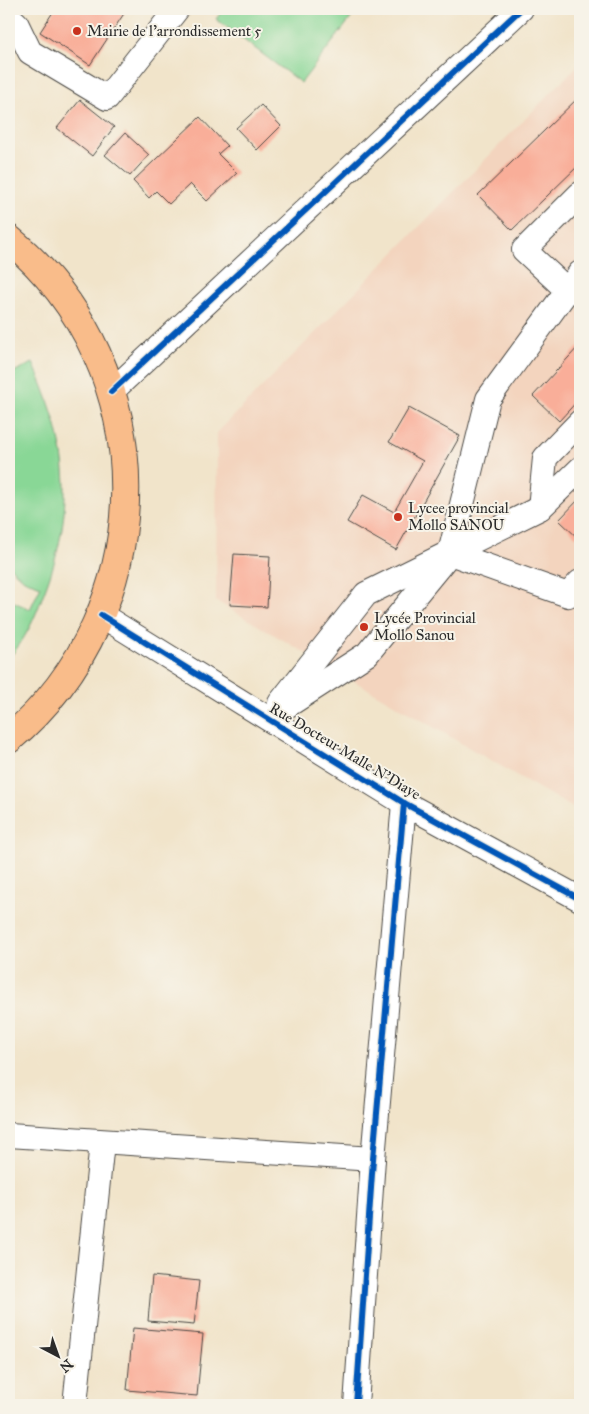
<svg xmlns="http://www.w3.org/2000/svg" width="589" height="1414" viewBox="0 0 589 1414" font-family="'IM FELL Great Primer',serif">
	<rect width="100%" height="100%" fill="#f7f3e8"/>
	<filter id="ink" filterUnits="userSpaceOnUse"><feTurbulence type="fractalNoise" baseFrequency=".02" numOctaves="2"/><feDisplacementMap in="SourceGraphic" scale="10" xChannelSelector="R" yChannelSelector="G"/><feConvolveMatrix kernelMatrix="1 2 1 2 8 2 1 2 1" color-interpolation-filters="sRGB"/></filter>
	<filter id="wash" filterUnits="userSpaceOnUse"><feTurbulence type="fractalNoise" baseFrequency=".0096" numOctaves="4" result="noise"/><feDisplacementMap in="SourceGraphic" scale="20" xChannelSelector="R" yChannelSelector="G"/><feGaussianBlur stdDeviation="1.12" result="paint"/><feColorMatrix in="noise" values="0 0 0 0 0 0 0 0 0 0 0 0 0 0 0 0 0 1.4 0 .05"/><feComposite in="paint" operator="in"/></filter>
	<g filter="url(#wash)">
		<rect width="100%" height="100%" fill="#f1e4ca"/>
		<polygon fill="#f3d4be" points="580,63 580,812 216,601 217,433"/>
		<g fill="#89d796" stroke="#5a8160">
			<polygon points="224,9 358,9 301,83 216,19"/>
			<path d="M33 363C70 446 77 509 43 595 35 618 25 640 9 658V600L30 609 41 586 24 580 9 566V374Z"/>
		</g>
		<g id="blocks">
			<g fill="#f9ae99">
				<polygon points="55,9 127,9 90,65 40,32"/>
				<polygon points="580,96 580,164 512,230 478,195"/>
				<polygon points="80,100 114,127 92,156 57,128"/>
				<polygon points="261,105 281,126 257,150 236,128"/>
				<polygon points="200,117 227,146 218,154 237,173 207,201 190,184 169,204 156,191 149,198 133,181"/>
				<polygon points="125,133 149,155 130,176 105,155"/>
				<polygon points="580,345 580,398 559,421 533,396"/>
				<polygon points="409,408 460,436 396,550 347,522 363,495 394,512 423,461 389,442"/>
				<polygon points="580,498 580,540 559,520"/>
				<polygon points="234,554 270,556 267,607 230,605"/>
				<polygon points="152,1276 199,1281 194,1325 148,1321"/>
				<polygon points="133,1328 203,1334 197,1396 127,1390"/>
			</g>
		</g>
	</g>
	<g filter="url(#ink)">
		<use href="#blocks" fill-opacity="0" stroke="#494743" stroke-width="1"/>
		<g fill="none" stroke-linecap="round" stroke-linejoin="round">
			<defs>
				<g id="minor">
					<polyline points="9,17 16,23 30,52 107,98 177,9"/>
					<polyline points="567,290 524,250 580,194"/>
					<polyline points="111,392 521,9"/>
					<polyline points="540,508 545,458 580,422"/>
					<polyline points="450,553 568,595 580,582"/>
					<polyline points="101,615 404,803 580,899"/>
					<polyline points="280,703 366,594 540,508 580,469"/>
					<polyline points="268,718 367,654 450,553 488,399 580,273"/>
					<polyline points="9,1135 373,1159"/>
					<polyline points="75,1405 102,1142"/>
					<polyline points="356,1405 373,1159 404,803"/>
				</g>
				<path id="major" d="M9 239C165 368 163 610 9 739"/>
			</defs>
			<use href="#minor" stroke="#494743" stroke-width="26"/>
			<use href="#major" stroke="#494743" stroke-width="30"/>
			<use href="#minor" stroke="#fff" stroke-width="24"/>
			<use href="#major" stroke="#f9bc8a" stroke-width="28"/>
			<defs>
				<g id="cycleway">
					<polyline points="111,392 521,9"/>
					<polyline points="101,615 404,803 580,899"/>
					<polyline points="356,1405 373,1159 404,803"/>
				</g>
			</defs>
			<use href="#cycleway" stroke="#f7f3e8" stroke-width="9"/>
			<use href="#cycleway" stroke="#0057b8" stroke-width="6"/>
		</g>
	</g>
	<g fill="#c8321e" stroke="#f7f3e8" stroke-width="2">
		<circle cx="77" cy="31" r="5"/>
		<circle cx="398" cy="517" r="5"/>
		<circle cx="364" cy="627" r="5"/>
	</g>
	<g text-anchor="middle" stroke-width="4" stroke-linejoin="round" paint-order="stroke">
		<g font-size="15" fill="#2b2b2b" stroke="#f7f3e8" text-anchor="start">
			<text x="87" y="36">Mairie de l'arrondissement 5</text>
			<text x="408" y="513">Lycee provincial<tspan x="408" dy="17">Mollo SANOU</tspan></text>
			<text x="374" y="623">Lycée Provincial<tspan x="374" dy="17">Mollo Sanou</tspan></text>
		</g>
		<g font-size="15" fill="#2b2b2b" stroke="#f7f3e8">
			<text transform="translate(345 751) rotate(31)" y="5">Rue Docteur Malle N'Diaye</text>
		</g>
	</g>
	<rect width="589" height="1414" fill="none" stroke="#f7f3e8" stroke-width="30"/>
	<g transform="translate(58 1356) rotate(139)" stroke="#f7f3e8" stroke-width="4" paint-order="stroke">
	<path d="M0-4L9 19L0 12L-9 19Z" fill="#2b2b2b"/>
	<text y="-8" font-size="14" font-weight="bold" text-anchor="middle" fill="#2b2b2b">N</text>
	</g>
</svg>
